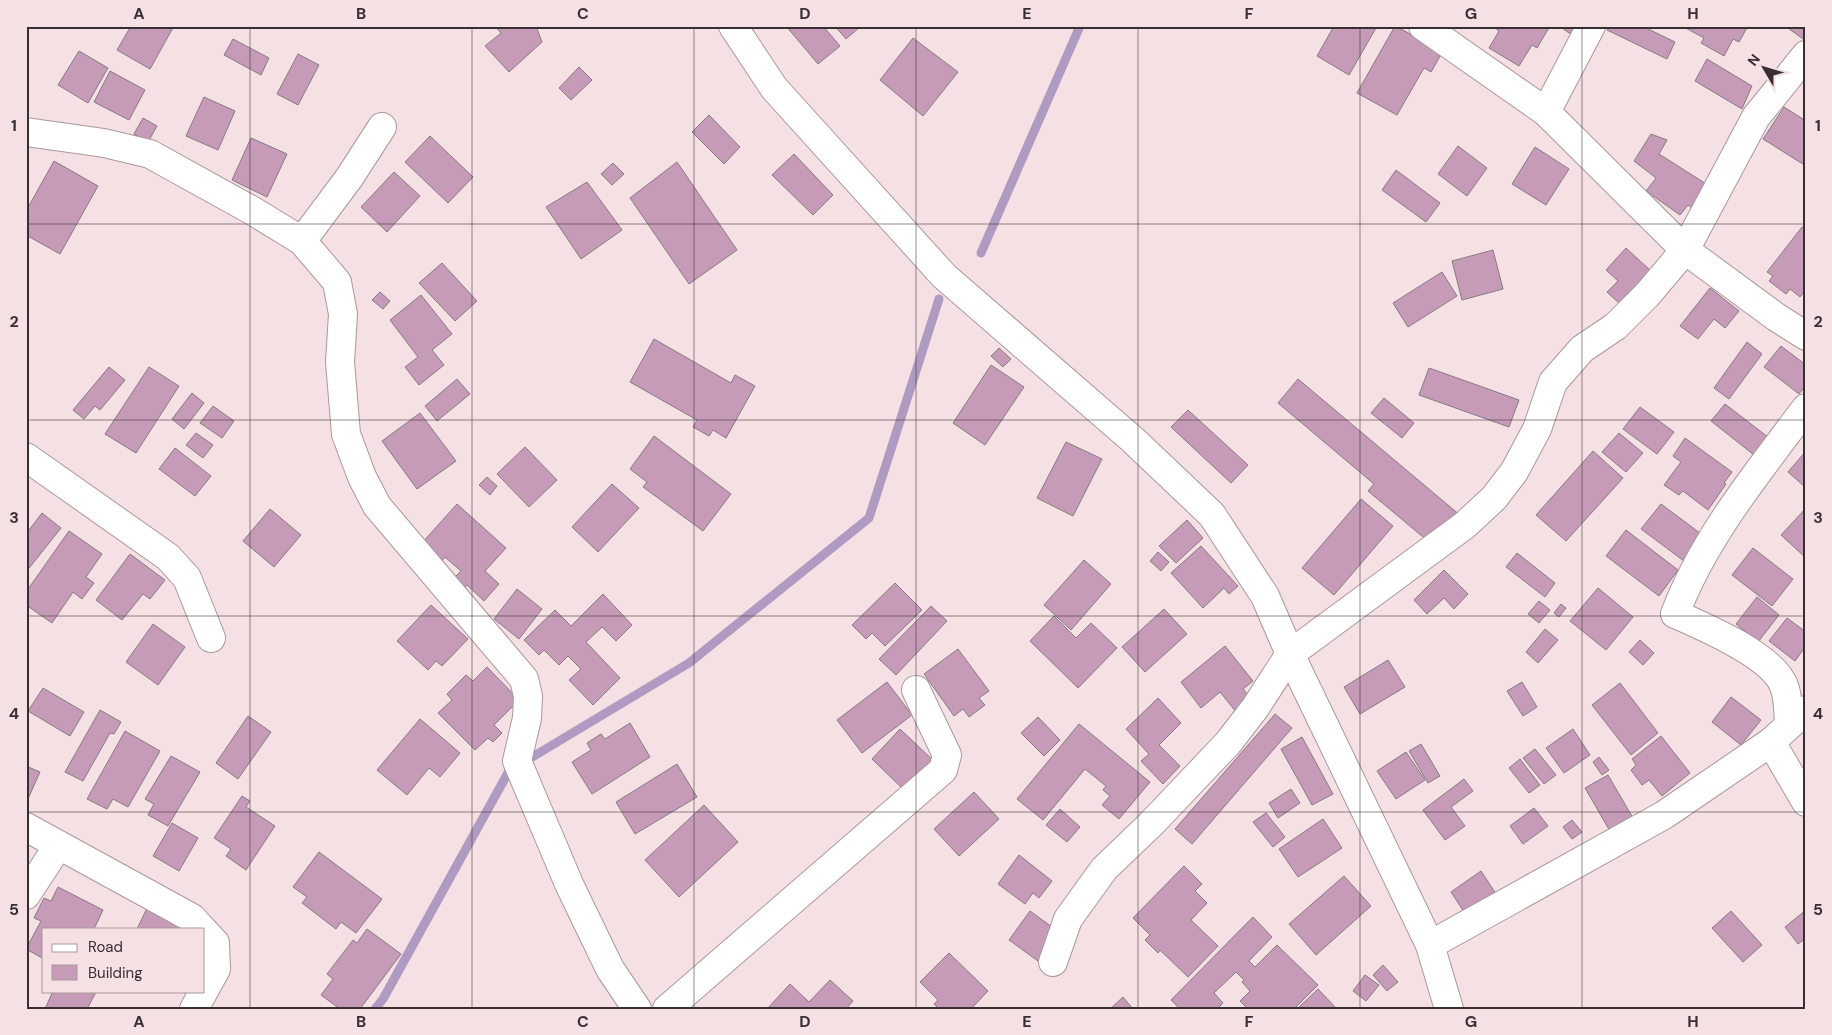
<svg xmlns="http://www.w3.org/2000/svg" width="1832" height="1035" viewBox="0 0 1832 1035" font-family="'DM Sans',sans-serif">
	<rect width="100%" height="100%" fill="#f5e0e3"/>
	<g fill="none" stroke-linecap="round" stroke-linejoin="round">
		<g stroke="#af9ac2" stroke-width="9">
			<polyline points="981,253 1080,26"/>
			<polyline points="529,759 689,663 869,518 939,299"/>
			<polyline points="375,1009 383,999 509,771"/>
		</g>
	</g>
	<g fill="#c59bb8" stroke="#887a83">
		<polygon points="131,26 174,26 150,69 117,50"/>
		<polygon points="495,26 536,26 542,42 509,72 485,46 501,33"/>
		<polygon points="786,26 823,26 840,46 818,64"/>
		<polygon points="835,26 861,26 846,39"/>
		<polygon points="1334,26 1376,28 1349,75 1317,56"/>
		<polygon points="1395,26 1443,51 1431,72 1424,68 1397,115 1357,93"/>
		<polygon points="1550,26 1537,48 1532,45 1519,66 1489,48 1499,31 1492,26"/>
		<polygon points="1559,26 1583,26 1575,37"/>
		<polygon points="1609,26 1642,26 1675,42 1667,59 1607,30"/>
		<polygon points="1682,26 1748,26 1739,42 1733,39 1724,56 1701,43 1704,38"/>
		<polygon points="1785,26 1806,26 1806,41"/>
		<polygon points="913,38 958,72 923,116 880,80"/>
		<polygon points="233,39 269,58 261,75 224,55"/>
		<polygon points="79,51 108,68 88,103 58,85"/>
		<polygon points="298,54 319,65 298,105 277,94"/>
		<polygon points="1707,59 1752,86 1742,109 1695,81"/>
		<polygon points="579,67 592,80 571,100 559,88"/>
		<polygon points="110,71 145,90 129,120 94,102"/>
		<polygon points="204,97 235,111 218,150 186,136"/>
		<polygon points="1784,107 1806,121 1806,166 1763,139"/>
		<polygon points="709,115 740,147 724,164 692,132"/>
		<polygon points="143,118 157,126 148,142 134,134"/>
		<polygon points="1651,134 1667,140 1659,154 1711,187 1696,211 1688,205 1680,215 1646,191 1656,178 1634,161"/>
		<polygon points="430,136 473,177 448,203 405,162"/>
		<polygon points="251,138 287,154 267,197 232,180"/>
		<polygon points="1458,146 1487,168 1467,196 1438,174"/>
		<polygon points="1535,147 1569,169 1546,205 1512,184"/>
		<polygon points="794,154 833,195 813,215 772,175"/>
		<polygon points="54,161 98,186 60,254 26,235 26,211"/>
		<polygon points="677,162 737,250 689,284 630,198"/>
		<polygon points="613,163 624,174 612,185 601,174"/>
		<polygon points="1396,170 1440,203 1426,222 1382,190"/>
		<polygon points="394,172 420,196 387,232 361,207"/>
		<polygon points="587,182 622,230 581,259 546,207"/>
		<polygon points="1802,227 1806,229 1806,290 1800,297 1790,289 1786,294 1769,281 1773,276 1767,272"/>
		<polygon points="1626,248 1651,271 1620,304 1607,292 1618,281 1606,270"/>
		<polygon points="1493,250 1503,289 1462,300 1452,261"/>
		<polygon points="442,263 477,301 455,321 419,283"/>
		<polygon points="1442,272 1457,296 1408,327 1393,303"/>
		<polygon points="1710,288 1739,311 1725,328 1714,319 1698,339 1680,326"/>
		<polygon points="380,292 390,301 383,309 372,300"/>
		<polygon points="421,295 452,334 432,350 444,365 419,385 405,367 418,357 390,320"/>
		<polygon points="654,339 731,383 735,375 755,386 726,438 713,430 709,436 693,427 697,420 630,382"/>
		<polygon points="1747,342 1762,354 1729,399 1714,388"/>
		<polygon points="1781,346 1806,365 1806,385 1799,394 1764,367"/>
		<polygon points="999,348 1011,359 1003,367 991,356"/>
		<polygon points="991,365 1024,387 985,445 953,423"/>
		<polygon points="109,367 125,380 100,410 95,406 84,419 73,410"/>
		<polygon points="149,367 179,386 136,453 105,434"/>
		<polygon points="1429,368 1519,400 1509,427 1419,395"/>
		<polygon points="457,379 470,394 437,421 425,406"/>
		<polygon points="1298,379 1461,516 1435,547 1368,491 1374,484 1278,403"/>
		<polygon points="192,393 204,403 184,429 172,419"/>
		<polygon points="1384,398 1414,423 1402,438 1371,413"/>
		<polygon points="1725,404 1768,437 1754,455 1711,421"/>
		<polygon points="213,406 234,421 222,438 200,423"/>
		<polygon points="1640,407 1674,432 1657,454 1623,429"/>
		<polygon points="1188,410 1248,465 1231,483 1171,427"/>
		<polygon points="420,413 456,461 417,489 382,441"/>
		<polygon points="196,433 213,445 203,458 186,445"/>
		<polygon points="1619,433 1643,453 1626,472 1602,452"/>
		<polygon points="654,436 731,494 703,531 643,487 647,482 630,469"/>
		<polygon points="1685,438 1732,472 1724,483 1726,484 1708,510 1683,491 1679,495 1664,485 1681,462 1673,456"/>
		<polygon points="1066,442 1102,459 1073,516 1037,498"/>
		<polygon points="525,447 557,480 529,507 497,474"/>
		<polygon points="175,448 211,476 195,496 159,469"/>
		<polygon points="1593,451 1623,478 1566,541 1536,515"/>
		<polygon points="1806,451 1806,483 1804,486 1788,472"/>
		<polygon points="487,477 497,486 490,495 479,485"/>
		<polygon points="612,484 639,508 598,552 572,527"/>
		<polygon points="1361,499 1393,526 1334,595 1302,568"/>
		<polygon points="457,504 506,548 485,571 499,584 484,601 467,585 462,591 451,581 461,571 445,557 441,562 421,544"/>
		<polygon points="1661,504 1704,536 1684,561 1641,529"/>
		<polygon points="1806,508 1806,558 1781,535"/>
		<polygon points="270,509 301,535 274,567 243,541"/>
		<polygon points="42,513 61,528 26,572 26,534"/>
		<polygon points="1187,520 1203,538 1176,563 1159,546"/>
		<polygon points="1626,530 1678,570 1659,596 1606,556"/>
		<polygon points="69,531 102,554 86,577 94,583 82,599 73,592 52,623 26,605 26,592"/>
		<polygon points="1201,546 1238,586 1229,594 1224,588 1203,608 1171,573"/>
		<polygon points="1753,548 1793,579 1772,606 1732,575"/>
		<polygon points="1158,552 1169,562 1161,571 1150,561"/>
		<polygon points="1517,553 1555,583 1545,597 1506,567"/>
		<polygon points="130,554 165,580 150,599 143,594 122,620 96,600"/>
		<polygon points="1084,560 1111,584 1071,630 1044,605"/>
		<polygon points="1444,570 1468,594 1454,609 1444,598 1427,614 1414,600"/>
		<polygon points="895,583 922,610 885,646 872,633 866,639 852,625"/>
		<polygon points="1598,588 1633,617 1606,650 1570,621"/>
		<polygon points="517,589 542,609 519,639 494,619"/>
		<polygon points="603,594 632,625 616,641 602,627 586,642 620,678 593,705 569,680 581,669 568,656 559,665 544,650 539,655 524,640 555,610 571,626"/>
		<polygon points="1757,597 1779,615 1758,642 1736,624"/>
		<polygon points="1539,601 1550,610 1539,623 1528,614"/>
		<polygon points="1561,604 1566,608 1559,617 1554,613"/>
		<polygon points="431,605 468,639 442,666 436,661 428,670 397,641"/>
		<polygon points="931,606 947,621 896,675 879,659"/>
		<polygon points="1164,609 1187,634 1145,672 1122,647"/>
		<polygon points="1054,616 1076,638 1091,623 1117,648 1078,688 1030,641"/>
		<polygon points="1787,618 1806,632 1806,646 1795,661 1769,641"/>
		<polygon points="153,624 185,647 158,685 126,662"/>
		<polygon points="1545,629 1558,640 1538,663 1526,652"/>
		<polygon points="1640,640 1654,653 1643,665 1629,652"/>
		<polygon points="1225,646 1253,681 1243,689 1252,700 1237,713 1220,692 1201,708 1181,682"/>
		<polygon points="958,649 989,691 979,698 985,705 969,717 963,709 954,716 924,674"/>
		<polygon points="1388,660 1405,687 1360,714 1344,687"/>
		<polygon points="487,667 519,700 494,725 502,733 493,742 488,738 475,750 438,713 452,700 447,694 466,675 473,681"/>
		<polygon points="887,682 912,715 862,753 837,720"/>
		<polygon points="1522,682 1537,707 1523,716 1507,691"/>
		<polygon points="1620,683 1658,733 1631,755 1592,705"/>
		<polygon points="43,688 84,712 70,736 28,711"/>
		<polygon points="1731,697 1761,720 1741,745 1712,722"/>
		<polygon points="1158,698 1181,723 1159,745 1180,766 1163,784 1141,761 1149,754 1126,729"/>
		<polygon points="100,710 121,722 114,734 110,733 83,781 65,772"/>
		<polygon points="1275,714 1292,728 1192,844 1175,829"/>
		<polygon points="248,716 271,732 238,779 216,763"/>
		<polygon points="1038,717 1060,740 1044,756 1021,733"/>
		<polygon points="420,719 460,753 440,777 429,768 407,795 377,770"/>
		<polygon points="630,723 650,757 592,794 572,762 591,750 587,743 601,734 605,739"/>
		<polygon points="1079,724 1150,782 1119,819 1102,805 1110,796 1103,790 1106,786 1085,769 1043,820 1017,799"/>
		<polygon points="900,729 936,763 904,790 872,759"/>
		<polygon points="1573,729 1590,755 1564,773 1546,748"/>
		<polygon points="125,731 160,751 128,807 113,799 107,809 87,799"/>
		<polygon points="1661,736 1690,773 1662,796 1649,780 1642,785 1631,770 1636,765 1632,759"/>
		<polygon points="1302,737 1333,794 1312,805 1281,749"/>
		<polygon points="1421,744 1440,776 1428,783 1409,751"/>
		<polygon points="1535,749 1556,775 1544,784 1523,758"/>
		<polygon points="1406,752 1425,780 1396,799 1377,771"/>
		<polygon points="171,756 200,772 168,826 148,815 154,804 145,799"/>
		<polygon points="1599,757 1609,770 1602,775 1593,762"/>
		<polygon points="1520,759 1540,785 1529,793 1509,768"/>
		<polygon points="677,764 697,797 635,834 616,802"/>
		<polygon points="26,766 40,772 27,801 26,801"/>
		<polygon points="1608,775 1637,825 1614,838 1585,788"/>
		<polygon points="1464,779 1473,791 1451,807 1465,826 1445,840 1423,810"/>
		<polygon points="1291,789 1300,803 1278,818 1269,803"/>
		<polygon points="974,792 999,819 959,856 934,829"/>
		<polygon points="242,796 250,801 246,807 275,826 246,870 226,856 231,849 214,838"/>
		<polygon points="704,805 738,842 679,897 645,860"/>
		<polygon points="1534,808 1548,826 1523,844 1510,826"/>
		<polygon points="1060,809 1080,827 1067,842 1046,825"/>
		<polygon points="1266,813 1285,837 1273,847 1253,822"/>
		<polygon points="1323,819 1342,848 1298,877 1279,849"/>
		<polygon points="1572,820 1582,832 1572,839 1563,827"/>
		<polygon points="172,823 198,838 179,871 153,856"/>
		<polygon points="319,852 382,899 356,933 341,922 336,929 302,903 307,897 293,887"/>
		<polygon points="1019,855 1052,881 1039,898 1033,893 1025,904 998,884"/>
		<polygon points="1184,866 1202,884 1195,891 1207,903 1191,920 1218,946 1188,977 1160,950 1158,953 1145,940 1150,935 1133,918"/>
		<polygon points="1481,871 1500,900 1470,921 1451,892"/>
		<polygon points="1344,876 1371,906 1316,955 1289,924"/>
		<polygon points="58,887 103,910 94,929 44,929 44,959 26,949 41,921 34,918 44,898 51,901"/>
		<polygon points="149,904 186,921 182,929 137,929"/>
		<polygon points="1806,910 1806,938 1798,944 1785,927"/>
		<polygon points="1030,911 1059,932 1038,961 1009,940"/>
		<polygon points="1731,911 1762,945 1743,962 1712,928"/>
		<polygon points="1253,917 1272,937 1249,961 1255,967 1277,945 1318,985 1294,1009 1248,1009 1240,1001 1250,991 1242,982 1244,980 1236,972 1214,993 1223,1003 1217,1009 1180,1009 1171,1000"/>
		<polygon points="367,929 401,954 360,1009 340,1009 321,995 333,979 327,974 353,940 357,943"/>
		<polygon points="949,953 988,991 971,1009 939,1009 934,1004 938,1000 920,982"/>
		<polygon points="1383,965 1398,982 1387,991 1373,975"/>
		<polygon points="1365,975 1379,985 1366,1001 1353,991"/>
		<polygon points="830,980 853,1001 846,1009 767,1009 790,984 809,1002"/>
		<polygon points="1318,989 1337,1009 1297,1009"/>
		<polygon points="53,991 95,991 96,992 87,1009 45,1009"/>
		<polygon points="1123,997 1133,1009 1110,1009"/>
	</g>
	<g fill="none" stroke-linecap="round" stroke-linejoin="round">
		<defs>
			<g id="minor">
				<polyline points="733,26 774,88 944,276 1133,440 1212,515 1265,596 1290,654 1430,945 1449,1009"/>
				<polyline points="1423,26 1546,112 1685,250 1776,317 1806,336"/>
				<polyline points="1546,112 1591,26"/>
				<polyline points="26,132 104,143 150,154 253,211 302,241 337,282 343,314 340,362 346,434 362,477 377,506 524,679 528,696 527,718 517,761 569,884 610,969 637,1009"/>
				<polyline points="302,241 349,178 382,127"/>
				<polyline points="26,457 168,557 187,578 211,638"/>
				<path d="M1789 725C1788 712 1789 699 1784 686 1773 656 1703 626 1675 614 1703 539 1758 472 1806 408"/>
				<polyline points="1771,742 1806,802"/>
				<polyline points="26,827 192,918 202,929"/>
				<polyline points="26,895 58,846"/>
				<polyline points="1430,945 1664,815 1771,742 1806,710"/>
				<polyline points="1053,962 1068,919 1104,869 1151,824 1228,743 1255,708 1290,654 1465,525 1494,498 1514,472 1537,429 1553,382 1582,349 1616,326 1647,295 1685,250 1756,117 1806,55"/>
				<polyline points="194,1009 216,969 215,943 204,931"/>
				<polyline points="667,1009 943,770 947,755 916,690"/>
			</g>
		</defs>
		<use href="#minor" stroke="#ab989b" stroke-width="30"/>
		<use href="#minor" stroke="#fff" stroke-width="28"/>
	</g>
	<path fill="none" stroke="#372f30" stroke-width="1" stroke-opacity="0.55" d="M250 26V1009M472 26V1009M694 26V1009M916 26V1009M1138 26V1009M1360 26V1009M1582 26V1009M26 224H1806M26 420H1806M26 616H1806M26 812H1806"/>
	<rect width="1832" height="1035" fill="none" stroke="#f5e0e3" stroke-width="55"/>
	<rect x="42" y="928" width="162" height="65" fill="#f5e0e3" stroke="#a9999b"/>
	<rect x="52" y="944" width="25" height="8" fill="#ffffff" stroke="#a9999b"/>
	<text x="88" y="952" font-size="15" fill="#372f30">Road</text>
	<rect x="52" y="965" width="25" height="15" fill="#c59bb8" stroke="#a9999b"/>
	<text x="88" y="978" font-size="15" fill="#372f30">Building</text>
	<g transform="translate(1764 68) rotate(308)" stroke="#f5e0e3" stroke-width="4" paint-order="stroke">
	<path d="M0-4L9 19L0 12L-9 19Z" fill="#372f30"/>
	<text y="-8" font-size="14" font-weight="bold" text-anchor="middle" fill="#372f30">N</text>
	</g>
	<rect x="28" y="28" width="1776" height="980" fill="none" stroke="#372f30" stroke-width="2"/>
	<g font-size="16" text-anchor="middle" font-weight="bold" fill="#372f30">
		<text x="139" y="19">A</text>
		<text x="361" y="19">B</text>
		<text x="583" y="19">C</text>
		<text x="805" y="19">D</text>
		<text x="1027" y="19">E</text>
		<text x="1249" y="19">F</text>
		<text x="1471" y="19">G</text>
		<text x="1693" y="19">H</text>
		<text x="14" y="131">1</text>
		<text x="1818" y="131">1</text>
		<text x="14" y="327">2</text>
		<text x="1818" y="327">2</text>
		<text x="14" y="523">3</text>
		<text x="1818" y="523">3</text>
		<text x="14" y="719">4</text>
		<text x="1818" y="719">4</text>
		<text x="14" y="915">5</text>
		<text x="1818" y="915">5</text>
		<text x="139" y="1027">A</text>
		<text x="361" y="1027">B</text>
		<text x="583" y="1027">C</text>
		<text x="805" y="1027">D</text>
		<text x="1027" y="1027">E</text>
		<text x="1249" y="1027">F</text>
		<text x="1471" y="1027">G</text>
		<text x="1693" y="1027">H</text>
	</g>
</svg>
